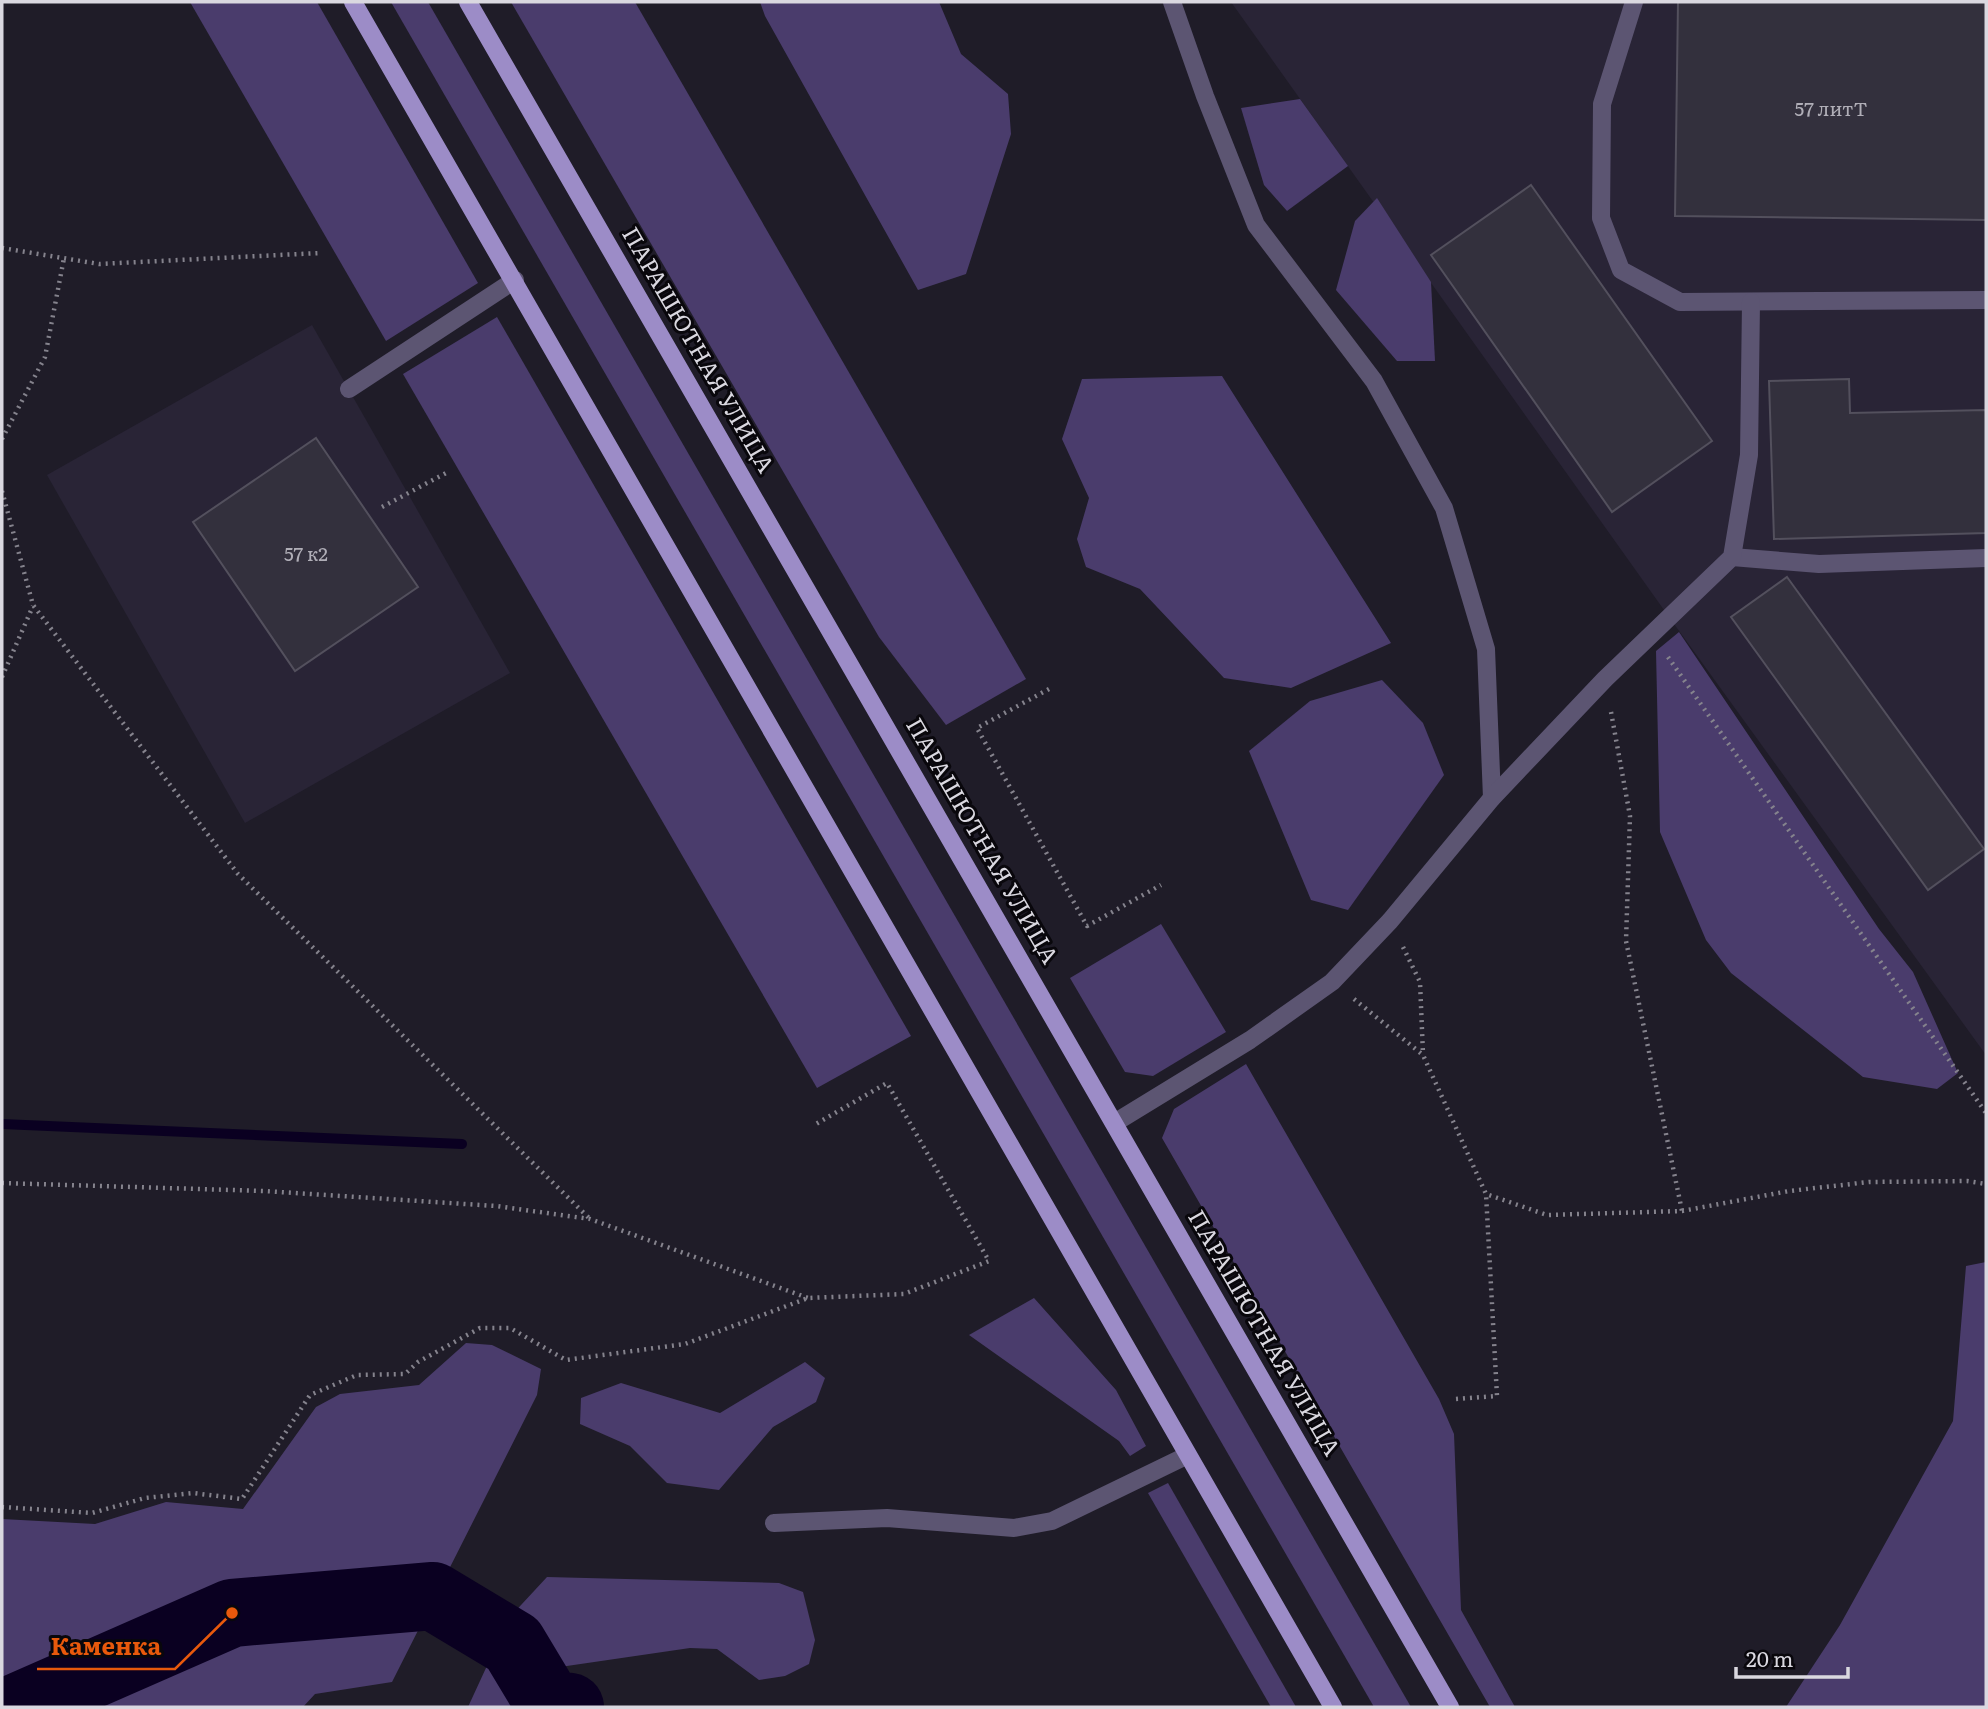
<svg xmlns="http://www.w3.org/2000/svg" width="1988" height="1709" viewBox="0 0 1988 1709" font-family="Literata,serif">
	<rect width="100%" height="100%" fill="#1f1c28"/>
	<g fill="#292436">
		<polygon points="1231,2 1986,2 1986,1055 1669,617"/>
		<polygon points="312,325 510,673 245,823 47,475"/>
	</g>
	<g fill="#4a3c6c">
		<polygon points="190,2 317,2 478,283 386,341"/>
		<polygon points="391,2 428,2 1411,1707 1374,1707"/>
		<polygon points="511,2 635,2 1026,679 946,725 879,637"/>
		<polygon points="760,2 939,2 961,54 1008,94 1011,134 966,274 918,290 765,16"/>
		<polygon points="1300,99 1348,166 1287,211 1264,185 1241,108"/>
		<polygon points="1377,198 1431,282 1435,361 1397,361 1336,290 1355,221"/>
		<polygon points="497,317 911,1036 817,1088 403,374"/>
		<polygon points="1222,376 1391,643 1291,688 1224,678 1140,589 1086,567 1077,539 1089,498 1062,439 1082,379"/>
		<polygon points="1679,632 1879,929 1913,972 1958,1073 1937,1089 1863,1077 1731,973 1706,940 1660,832 1656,651"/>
		<polygon points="1382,680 1423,723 1444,775 1348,910 1311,900 1249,751 1310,701"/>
		<polygon points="1161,924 1226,1032 1153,1076 1125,1072 1070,978"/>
		<polygon points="1246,1064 1439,1399 1454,1434 1461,1610 1515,1707 1490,1707 1162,1138 1174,1109"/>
		<polygon points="1986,1262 1986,1707 1786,1707 1840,1625 1953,1421 1966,1266"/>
		<polygon points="1034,1298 1116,1390 1146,1446 1130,1456 1119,1441 969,1335"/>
		<polygon points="466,1343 492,1345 541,1369 537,1395 392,1682 315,1694 303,1707 2,1707 2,1519 95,1524 166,1502 243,1509 316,1407 340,1394 419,1385"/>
		<polygon points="805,1362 825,1378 816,1402 773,1427 719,1490 667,1483 630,1446 580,1424 581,1398 621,1383 720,1413"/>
		<polygon points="1168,1483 1296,1707 1271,1707 1148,1493"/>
		<polygon points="547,1577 779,1583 803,1592 815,1640 809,1664 785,1676 759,1680 717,1649 690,1648 560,1667 530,1707 468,1707 509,1618"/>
	</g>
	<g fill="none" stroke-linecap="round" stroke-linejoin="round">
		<polyline stroke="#0a0021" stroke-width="10" points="2,1124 462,1144"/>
		<polyline stroke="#0a0021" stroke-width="68" points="18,1707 232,1613 433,1596 513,1644 549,1704 570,1707"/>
	</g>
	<g fill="#33303d" stroke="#53505d" stroke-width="2">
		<polygon points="1678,2 1986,2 1986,220 1675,216"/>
		<polygon points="1531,185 1712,441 1612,512 1431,255"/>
		<polygon points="1849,379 1850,413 1986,410 1986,533 1774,539 1769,381"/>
		<polygon points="316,438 418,587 295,671 193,522"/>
		<polygon points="1787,577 1984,849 1928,890 1731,617"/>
	</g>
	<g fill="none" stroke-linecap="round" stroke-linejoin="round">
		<g stroke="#85838d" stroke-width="4.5" stroke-dasharray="2 5" stroke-linecap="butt">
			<polyline points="2,248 99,264 320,253"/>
			<polyline points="2,439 45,357 64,258"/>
			<polyline points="2,491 33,605 238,874 590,1219"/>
			<polyline points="382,507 446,473"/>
			<polyline points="1668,657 1986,1113"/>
			<polyline points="2,677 33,606"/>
			<polyline points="1049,689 977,728 1087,926 1161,885"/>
			<polyline points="1611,712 1630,816 1626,941 1682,1211"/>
			<polyline points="1403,947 1420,982 1423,1054"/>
			<polyline points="1354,999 1423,1055 1486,1194 1547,1215 1682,1211 1789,1191 1869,1182 1967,1181 1986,1184"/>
			<polyline points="2,1183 264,1191 496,1206 590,1219 808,1298"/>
			<polyline points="1456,1399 1497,1396 1486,1194"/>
			<polyline points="2,1507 92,1513 145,1498 193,1493 242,1499 310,1395 357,1375 405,1374 418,1362 480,1328 510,1328 566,1360 685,1344 808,1298 904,1294 989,1261 887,1083 816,1124"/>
		</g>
		<g stroke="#5c5572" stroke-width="18">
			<polyline points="1172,2 1205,96 1256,225 1374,381 1444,508 1486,649 1492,798"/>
			<polyline points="1634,2 1602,104 1601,218 1621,270 1680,302 1986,300"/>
			<polyline points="349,389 515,280"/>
			<polyline points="1732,557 1819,564 1986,558"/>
			<polyline points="1116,1122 1250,1040 1332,982 1390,921 1492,798 1605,679 1732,557 1749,455 1751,302"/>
			<polyline points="774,1523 887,1518 1014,1528 1052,1521 1186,1456"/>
		</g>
		<g stroke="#9c8cc7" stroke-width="18">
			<polyline points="353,2 1333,1707"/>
			<polyline points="468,2 1450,1707"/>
		</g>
	</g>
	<g text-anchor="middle" stroke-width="6" stroke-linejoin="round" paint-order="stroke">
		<g font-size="19" fill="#b0aeb7">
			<text x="1831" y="116">57 литТ</text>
			<text x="306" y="561">57 к2</text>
		</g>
		<g font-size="23" fill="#dad8e0" stroke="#09070c">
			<text transform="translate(698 350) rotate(60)" y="8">ПАРАШЮТНАЯ УЛИЦА</text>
			<text transform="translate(982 841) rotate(60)" y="8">ПАРАШЮТНАЯ УЛИЦА</text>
			<text transform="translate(1264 1333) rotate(60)" y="8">ПАРАШЮТНАЯ УЛИЦА</text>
		</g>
	</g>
	<path fill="none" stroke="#e8590c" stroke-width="2.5" d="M232 1613L175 1669H37"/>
	<circle fill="#e8590c" stroke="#09070c" stroke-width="2.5" cx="232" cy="1613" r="7"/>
	<g font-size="24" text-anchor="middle" font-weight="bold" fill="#e8590c" stroke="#09070c" stroke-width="6" stroke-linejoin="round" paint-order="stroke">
		<text x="106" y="1655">Каменка</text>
	</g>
	<rect width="1988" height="1709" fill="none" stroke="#dad8e0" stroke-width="7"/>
	<path d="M1736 1667v10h112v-10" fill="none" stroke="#dad8e0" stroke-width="3.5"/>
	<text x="1746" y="1667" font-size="21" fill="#dad8e0" stroke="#09070c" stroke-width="5" paint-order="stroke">20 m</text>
</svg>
